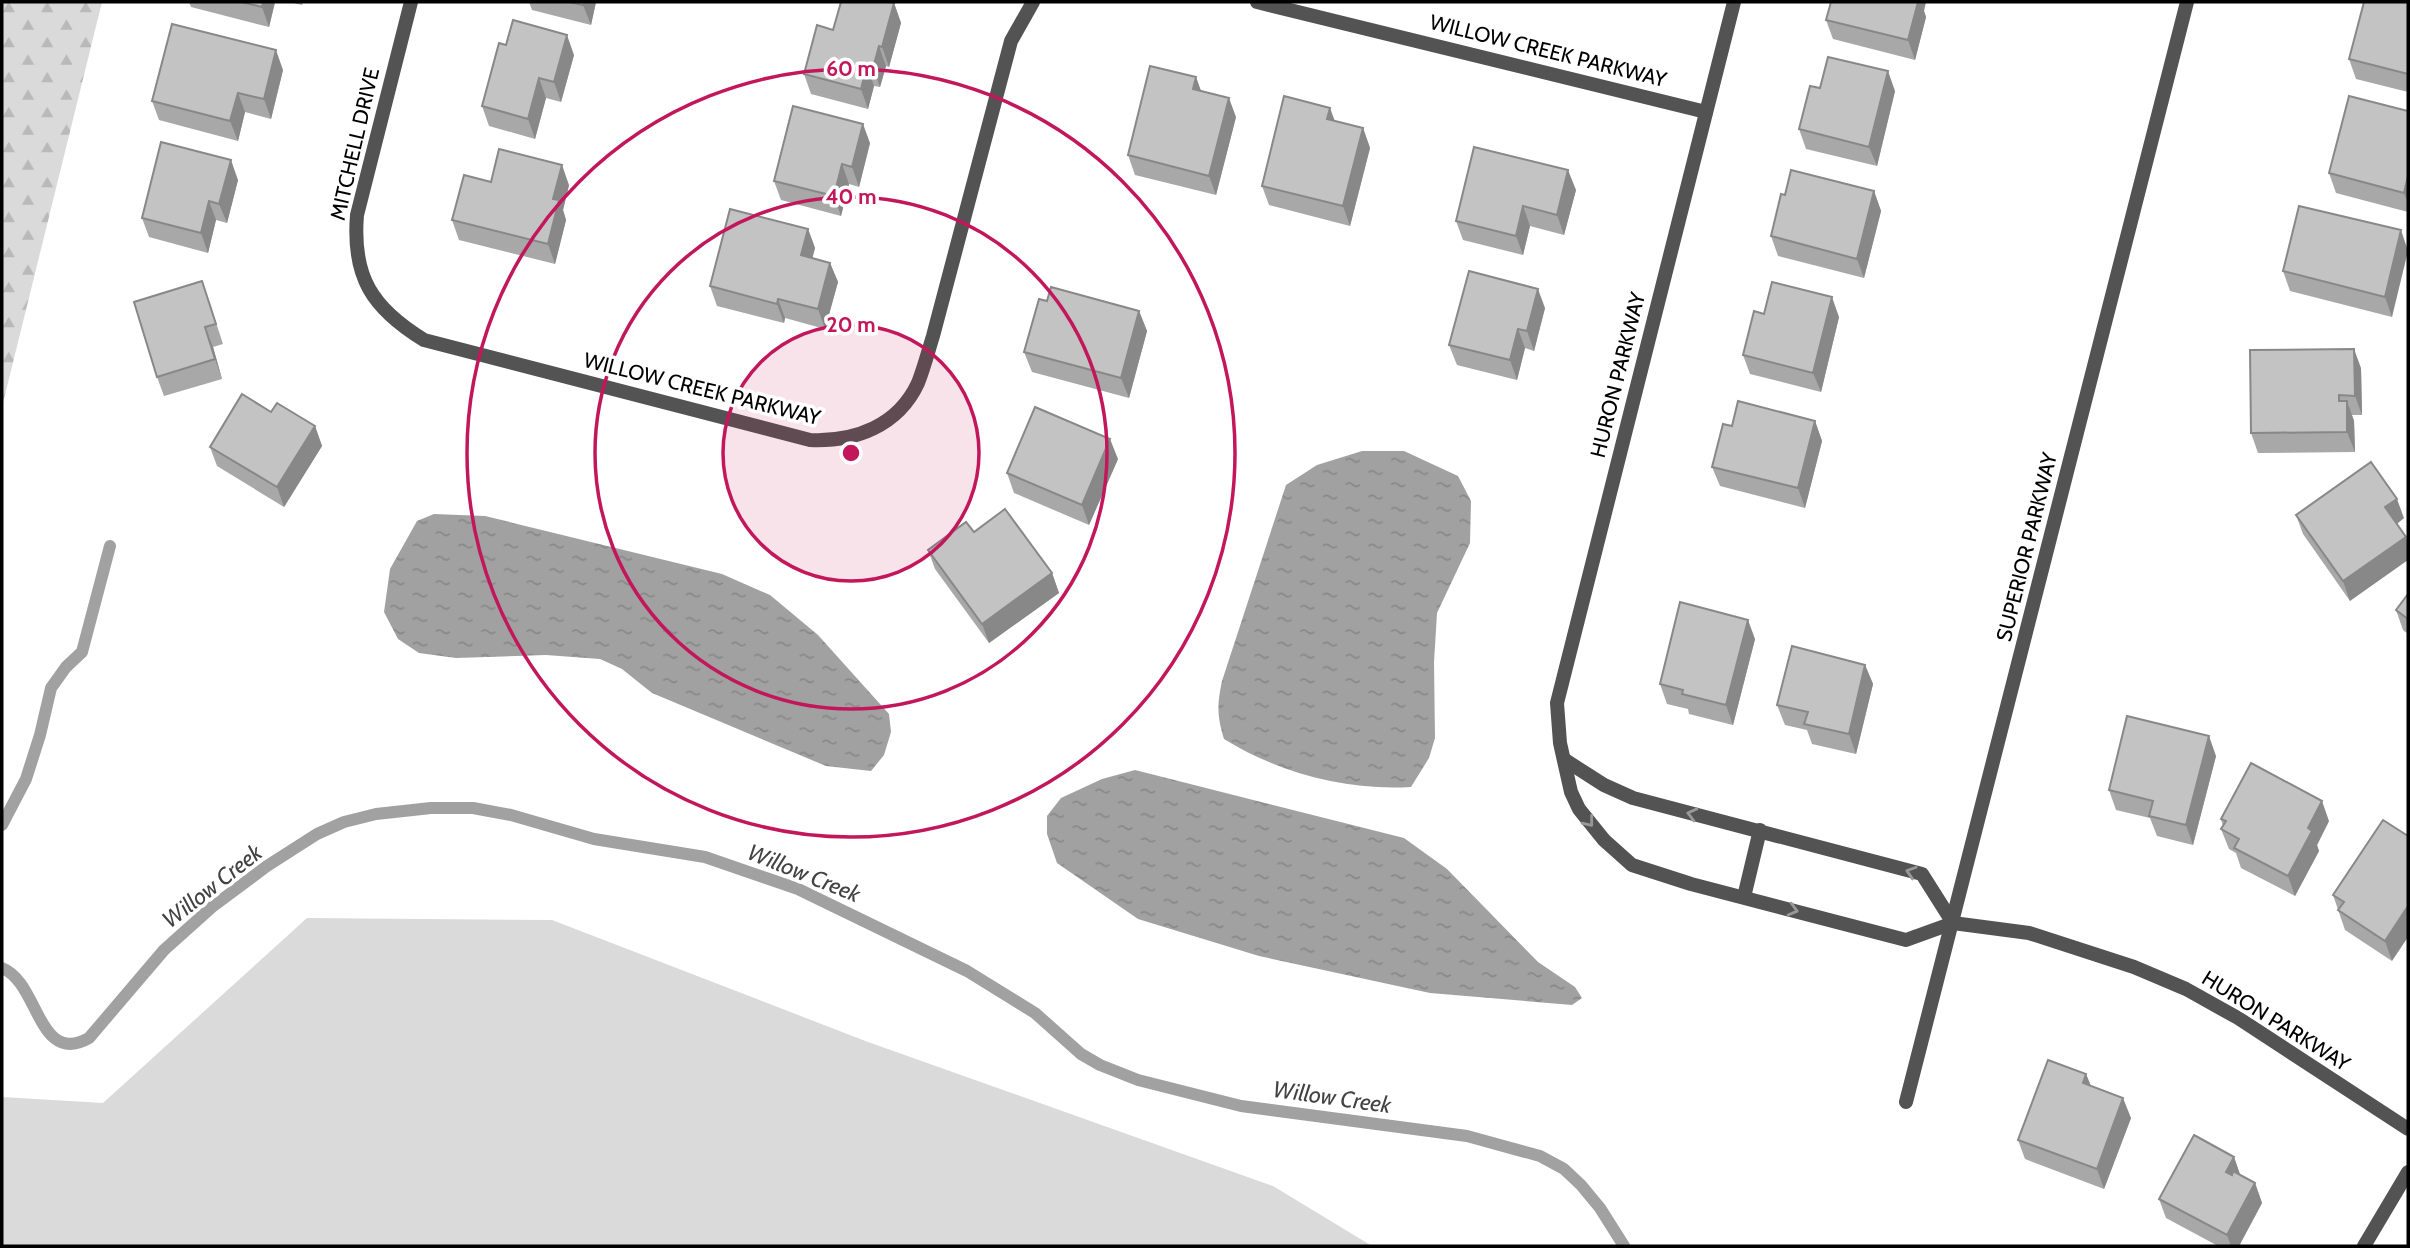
<svg xmlns="http://www.w3.org/2000/svg" width="2410" height="1248" viewBox="0 0 2410 1248" font-family="Cabin,sans-serif">
	<defs>
		<pattern id="forest-firs" width="22" height="20" patternUnits="userSpaceOnUse" patternTransform="scale(1.75)"><rect width="22" height="20" fill="#dadada"/><path d="M5 1l3.5 6h-7zM16 11l3.5 6h-7z" fill="#b9b9b9"/></pattern>
		<pattern id="water-ripples" width="26" height="14" patternUnits="userSpaceOnUse" patternTransform="scale(1.75)"><rect width="26" height="14" fill="#a1a1a1"/><path d="M2 4q2-2 4 0t4 0M15 11q2-2 4 0t4 0" fill="none" stroke="#898989"/></pattern>
	</defs>
	<rect width="100%" height="100%" fill="#fff"/>
	<polygon fill="#dadada" points="307,918 552,920 868,1042 1273,1186 1372,1246 2,1246 2,1097 103,1103"/>
	<polygon fill="url(#forest-firs)" points="2,2 102,2 2,407"/>
	<g fill="url(#water-ripples)">
		<path d="M1362 451H1404L1458 476 1471 501 1470 543 1437 613 1434 662 1435 738 1429 758 1411 787C1346 791 1279 773 1224 739 1217 716 1217 705 1222 681L1286 485 1317 465Z"/>
		<polygon points="434,514 485,516 722,574 770,595 818,635 889,714 891,732 884,755 871,771 826,766 652,693 622,669 600,659 546,655 456,658 419,653 398,639 384,612 390,569 417,521"/>
		<polygon points="1135,770 1404,838 1447,869 1538,962 1575,987 1582,998 1572,1005 1430,993 1259,956 1138,919 1057,863 1047,834 1047,816 1061,798 1102,779"/>
	</g>
	<g fill="none" stroke-linecap="round" stroke-linejoin="round">
		<g stroke="#a1a1a1" stroke-width="12">
			<polyline points="2,825 26,779 40,735 51,688 66,667 82,652 110,546"/>
			<path d="M2 968C39 982 38 1067 89 1038L164 950 212 907 267 866 317 834 344 822 376 814 431 808H473L511 815 594 839 705 857 798 889 967 971 1035 1013 1081 1054 1100 1065 1138 1080 1241 1106 1467 1136 1540 1156 1564 1169 1581 1185 1600 1208 1624 1246"/>
		</g>
		<g stroke="#535353" stroke-width="14">
			<path d="M411 2 357 215C352 277 372 308 424 340L810 440C855 442 898 426 918 383 924 368 928 352 933 336L1011 41 1033 2"/>
			<polyline points="1257,2 1706,112"/>
			<polyline points="1734,2 1557,703 1560,743 1571,792 1579,809 1604,840 1632,865 1691,884 1906,940 1953,923 2029,933 2134,967 2186,989 2238,1018 2408,1129"/>
			<polyline points="1565,760 1604,785 1633,798 1922,874 1953,923"/>
			<polyline points="1744,897 1760,830"/>
			<polyline points="1906,1102 2187,2"/>
			<polyline points="2364,1246 2408,1172"/>
		</g>
	</g>
	<g fill="#a8a8a8">
		<polygon points="189,2 275,2 269,27 191,7"/>
		<polygon points="289,2 303,2 302,5"/>
		<polygon points="529,2 596,2 591,25 532,10"/>
		<polygon points="2408,2 2408,92 2356,79 2349,59"/>
		<polygon points="894,3 901,23 889,67 886,66 880,87 874,86 868,109 811,94 804,74 833,30"/>
		<polygon points="1924,11 1926,17 1915,60 1833,39 1826,20"/>
		<polygon points="506,45 574,55 561,102 546,98 535,139 489,126 482,106"/>
		<polygon points="283,70 271,119 245,112 238,141 159,120 152,101"/>
		<polygon points="1196,77 1201,91 1236,117 1216,195 1135,175 1128,155"/>
		<polygon points="1820,88 1895,91 1877,166 1806,149 1799,129"/>
		<polygon points="2408,111 2408,212 2336,193 2329,173"/>
		<polygon points="1363,128 1370,148 1350,226 1269,205 1262,186"/>
		<polygon points="870,143 859,187 849,184 841,216 781,200 774,181"/>
		<polygon points="238,180 227,223 216,220 208,253 149,237 142,218"/>
		<polygon points="491,182 569,185 563,210 566,220 555,264 459,240 452,220"/>
		<polygon points="1576,190 1564,235 1530,226 1523,255 1463,240 1456,221"/>
		<polygon points="1874,191 1881,211 1864,278 1778,256 1771,236"/>
		<polygon points="808,229 815,248 812,258 830,263 838,282 825,329 785,318 784,323 717,306 710,286"/>
		<polygon points="2401,230 2392,317 2290,291 2283,271"/>
		<polygon points="209,301 223,344 213,347 222,379 164,396 157,377"/>
		<polygon points="1047,301 1139,311 1147,331 1129,398 1032,372 1024,352"/>
		<polygon points="1545,308 1534,351 1525,348 1517,380 1457,365 1449,345"/>
		<polygon points="1764,314 1839,317 1821,392 1750,374 1743,355"/>
		<polygon points="2361,368 2362,415 2352,415 2354,421 2355,452 2258,453 2251,433"/>
		<polygon points="271,412 315,426 322,446 284,507 217,466 210,447"/>
		<polygon points="1815,421 1822,441 1805,508 1720,486 1712,467"/>
		<polygon points="1118,459 1089,525 1014,493 1007,473"/>
		<polygon points="2296,515 2404,518 2397,524 2350,601 2303,534"/>
		<polygon points="974,532 1052,573 1059,593 989,643 935,569 928,550"/>
		<polygon points="2408,594 2408,634 2403,630 2396,610"/>
		<polygon points="1755,639 1733,725 1689,714 1688,709 1667,704 1660,684"/>
		<polygon points="1865,665 1873,684 1856,754 1812,744 1807,730 1785,725 1777,705"/>
		<polygon points="2216,756 2193,845 2157,836 2150,818 2116,810 2109,790"/>
		<polygon points="2221,819 2329,821 2317,845 2319,851 2295,896 2241,868 2236,853 2229,849 2221,829 2223,826"/>
		<polygon points="2383,820 2392,961 2345,930 2333,895"/>
		<polygon points="2086,1074 2091,1086 2131,1118 2104,1189 2025,1159 2018,1140"/>
		<polygon points="2234,1157 2240,1175 2255,1183 2262,1203 2239,1246 2218,1246 2166,1218 2159,1199"/>
	</g>
	<g fill="#888">
		<polygon points="263,2 275,2 269,27 262,7"/>
		<polygon points="584,2 596,2 591,25 583,5"/>
		<polygon points="1917,2 1926,2 1924,11 1926,17 1915,60 1908,40"/>
		<polygon points="894,3 901,23 889,67 882,47"/>
		<polygon points="567,35 574,55 561,102 554,82"/>
		<polygon points="879,46 886,66 880,87 873,68"/>
		<polygon points="276,50 283,70 271,119 264,99"/>
		<polygon points="867,66 874,86 868,109 861,89"/>
		<polygon points="1888,71 1895,91 1877,166 1869,147"/>
		<polygon points="1196,77 1203,97 1193,89"/>
		<polygon points="539,78 546,98 535,139 528,119"/>
		<polygon points="238,93 245,112 238,141 230,121"/>
		<polygon points="1229,98 1236,117 1216,195 1209,176"/>
		<polygon points="1330,108 1337,127 1327,119"/>
		<polygon points="863,124 870,143 859,187 852,167"/>
		<polygon points="1363,128 1370,148 1350,226 1343,206"/>
		<polygon points="231,160 238,180 227,223 219,204"/>
		<polygon points="842,164 849,184 841,216 834,196"/>
		<polygon points="562,165 569,185 563,210 566,220 555,264 548,244 553,199"/>
		<polygon points="1568,170 1576,190 1564,235 1557,215"/>
		<polygon points="2408,176 2408,204 2404,193"/>
		<polygon points="1874,191 1881,211 1864,278 1857,259"/>
		<polygon points="209,201 216,220 208,253 201,233"/>
		<polygon points="1523,206 1530,226 1523,255 1516,236"/>
		<polygon points="808,229 815,248 808,275 801,255"/>
		<polygon points="2401,230 2408,251 2392,317 2385,297"/>
		<polygon points="830,263 838,282 825,329 818,309"/>
		<polygon points="1538,289 1545,308 1534,351 1527,331"/>
		<polygon points="1832,297 1839,317 1821,392 1813,373"/>
		<polygon points="778,299 785,318 784,323 777,304"/>
		<polygon points="1139,311 1147,331 1129,398 1121,378"/>
		<polygon points="205,327 213,347 222,379 215,359"/>
		<polygon points="1518,329 1525,348 1517,380 1510,360"/>
		<polygon points="2354,349 2361,368 2362,415 2355,396"/>
		<polygon points="2347,401 2354,421 2355,452 2347,432"/>
		<polygon points="1815,421 1822,441 1805,508 1798,488"/>
		<polygon points="315,426 322,446 284,507 277,487"/>
		<polygon points="1110,439 1118,459 1089,525 1082,505"/>
		<polygon points="2397,499 2404,518 2392,527 2385,507"/>
		<polygon points="2406,537 2408,543 2408,560 2350,601 2343,581"/>
		<polygon points="1052,573 1059,593 989,643 982,624"/>
		<polygon points="1748,620 1755,639 1733,725 1726,705"/>
		<polygon points="1865,665 1873,684 1856,754 1849,734"/>
		<polygon points="2209,736 2216,756 2193,845 2186,825"/>
		<polygon points="2322,801 2329,821 2317,845 2319,851 2295,896 2288,876 2308,828"/>
		<polygon points="2408,906 2408,937 2392,961 2385,941"/>
		<polygon points="2086,1074 2094,1094 2083,1083"/>
		<polygon points="2123,1098 2131,1118 2104,1189 2097,1169"/>
		<polygon points="2234,1157 2241,1177 2234,1192 2226,1172"/>
		<polygon points="2255,1183 2262,1203 2239,1246 2231,1246 2227,1235"/>
	</g>
	<g fill="#c3c3c3" stroke="#888" stroke-width="2">
		<polygon points="241,2 263,2 262,7"/>
		<polygon points="569,2 584,2 583,5"/>
		<polygon points="841,2 888,2 894,3 882,47 879,46 873,68 867,66 861,89 804,74 817,25 833,30"/>
		<polygon points="1831,2 1918,2 1908,40 1826,20"/>
		<polygon points="2364,2 2408,2 2408,74 2349,59"/>
		<polygon points="513,20 567,35 554,82 539,78 528,119 482,106 499,43 506,45"/>
		<polygon points="172,24 276,50 264,99 238,93 230,121 152,101"/>
		<polygon points="1828,57 1888,71 1869,147 1799,129 1810,86 1820,88"/>
		<polygon points="1150,66 1196,77 1193,89 1229,98 1209,176 1128,155"/>
		<polygon points="1284,96 1330,108 1327,119 1363,128 1343,206 1262,186"/>
		<polygon points="2349,96 2408,111 2408,176 2404,193 2329,173"/>
		<polygon points="793,106 863,124 852,167 842,164 834,196 774,181"/>
		<polygon points="161,142 231,160 219,204 209,201 201,233 142,218"/>
		<polygon points="1474,147 1568,170 1557,215 1523,206 1516,236 1456,221"/>
		<polygon points="499,149 562,165 553,199 559,200 548,244 452,220 464,175 491,182"/>
		<polygon points="1791,170 1874,191 1857,259 1771,236 1781,194 1785,195"/>
		<polygon points="2299,206 2401,230 2385,297 2283,271"/>
		<polygon points="730,209 808,229 801,255 830,263 818,309 778,299 777,304 710,286"/>
		<polygon points="1469,271 1538,289 1527,331 1518,329 1510,360 1449,345"/>
		<polygon points="202,281 216,324 205,327 215,359 157,377 134,302"/>
		<polygon points="1772,282 1832,297 1813,373 1743,355 1754,311 1764,314"/>
		<polygon points="1051,287 1139,311 1121,378 1024,352 1039,299 1047,301"/>
		<polygon points="2354,349 2355,396 2339,395 2339,401 2347,401 2347,432 2251,433 2250,350"/>
		<polygon points="242,394 271,412 277,403 315,426 277,487 210,447"/>
		<polygon points="1738,401 1815,421 1798,488 1712,467 1723,424 1732,426"/>
		<polygon points="1035,407 1110,439 1082,505 1007,473"/>
		<polygon points="2371,462 2397,499 2385,507 2406,537 2343,581 2296,515"/>
		<polygon points="1005,509 1052,573 982,624 928,550 966,522 974,532"/>
		<polygon points="2408,594 2408,619 2396,610"/>
		<polygon points="1680,602 1748,620 1726,705 1682,694 1683,690 1660,684"/>
		<polygon points="1792,646 1865,665 1849,734 1804,724 1808,712 1777,705"/>
		<polygon points="2127,716 2209,736 2186,825 2149,816 2153,801 2109,790"/>
		<polygon points="2251,763 2322,801 2308,828 2312,831 2288,876 2234,848 2239,839 2221,829 2226,821 2221,819"/>
		<polygon points="2383,820 2408,836 2408,906 2385,941 2338,910 2344,902 2333,895"/>
		<polygon points="2048,1060 2086,1074 2083,1083 2123,1098 2097,1169 2018,1140"/>
		<polygon points="2194,1135 2234,1157 2226,1172 2232,1175 2233,1171 2255,1183 2227,1235 2159,1199"/>
	</g>
	<defs><path id="oneway-chevron" d="M-2-3.5L2.5 0L-2 3.5" fill="none" stroke-width="1.6" stroke-linecap="round" stroke-linejoin="round" transform="scale(1.75)"/></defs>
	<g stroke="#989898">
		<use href="#oneway-chevron" transform="translate(1692 814) rotate(-166)"/>
		<use href="#oneway-chevron" transform="translate(1589 822) rotate(51)"/>
		<use href="#oneway-chevron" transform="translate(1911 872) rotate(-162)"/>
		<use href="#oneway-chevron" transform="translate(1793 910) rotate(15)"/>
	</g>
	<circle cx="851" cy="453" r="128" fill="#c2185b" fill-opacity=".12"/>
	<g fill="none" stroke="#c2185b" stroke-width="3.5">
		<circle cx="851" cy="453" r="128"/>
		<circle cx="851" cy="453" r="256"/>
		<circle cx="851" cy="453" r="384"/>
	</g>
	<g text-anchor="middle" stroke-width="7" stroke-linejoin="round" paint-order="stroke">
		<g font-size="21" fill="#000" stroke="#fff">
			<text transform="translate(1548 51) rotate(14)" y="7">WILLOW CREEK PARKWAY</text>
			<text transform="translate(355 144) rotate(-77)" y="7">MITCHELL DRIVE</text>
			<text transform="translate(1618 375) rotate(-76)" y="7">HURON PARKWAY</text>
			<text transform="translate(702 389) rotate(14)" y="7">WILLOW CREEK PARKWAY</text>
			<text transform="translate(2027 547) rotate(-76)" y="7">SUPERIOR PARKWAY</text>
			<text transform="translate(2276 1021) rotate(32)" y="7">HURON PARKWAY</text>
		</g>
		<g font-size="23" font-style="italic" fill="#424242" stroke="#fff">
			<text transform="translate(804 873) rotate(22)" y="8">Willow Creek</text>
			<text transform="translate(212 886) rotate(-38)" y="8">Willow Creek</text>
			<text transform="translate(1332 1097) rotate(8)" y="8">Willow Creek</text>
		</g>
	</g>
	<circle cx="851" cy="453" r="10" fill="#c2185b" stroke="#fff" stroke-width="3.5"/>
	<g font-size="21" text-anchor="middle" font-weight="bold" fill="#c2185b" stroke="#fff" stroke-width="7" stroke-linejoin="round" paint-order="stroke">
		<text x="851" y="76">60 m</text>
		<text x="851" y="204">40 m</text>
		<text x="851" y="332">20 m</text>
	</g>
	<rect width="2410" height="1248" fill="none" stroke="#000000" stroke-width="7"/>
</svg>
